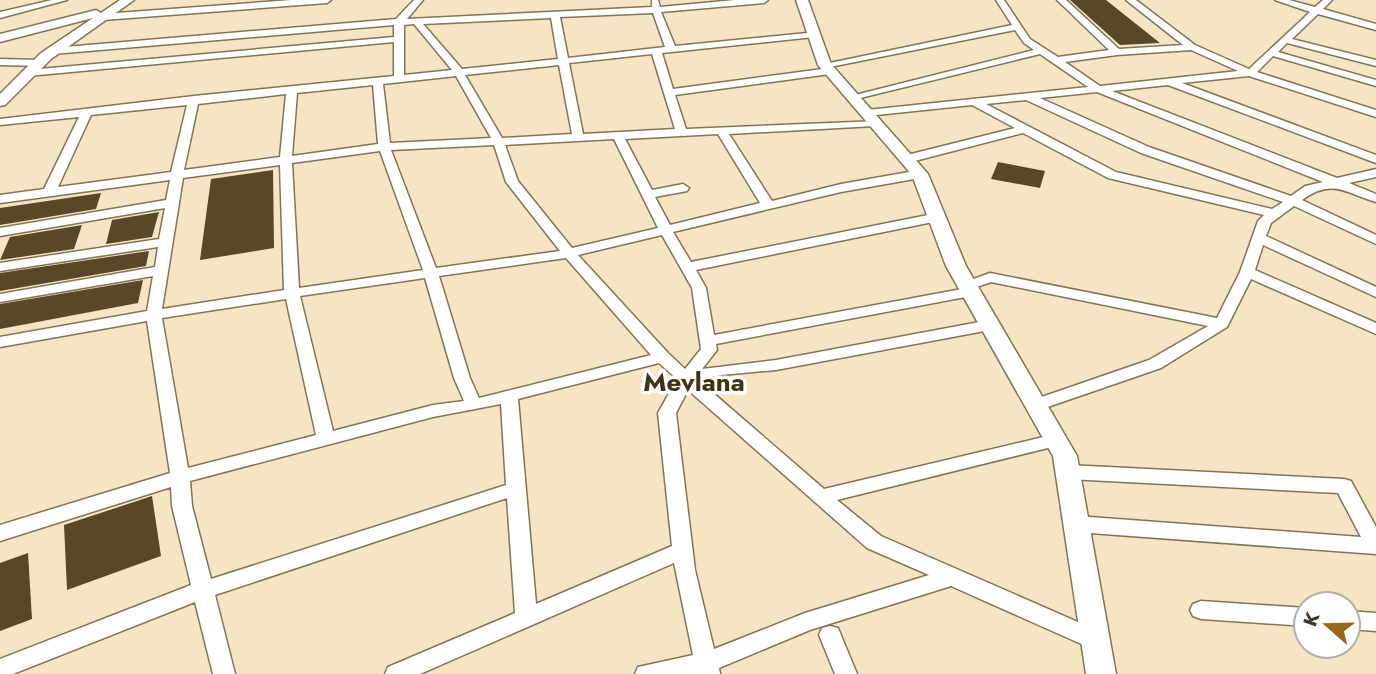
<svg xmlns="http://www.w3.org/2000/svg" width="1376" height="674" viewBox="0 0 1376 674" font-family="Jost,sans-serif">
	<rect width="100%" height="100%" fill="#f5e5c2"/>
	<g fill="#59472a">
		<polygon points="1070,0 1106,0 1160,43 1120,45"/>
		<polygon points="998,162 1045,171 1040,188 991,179"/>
		<polygon points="273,170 274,248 200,260 211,179"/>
		<polygon points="101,193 96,209 0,225 0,208"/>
		<polygon points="159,212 152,237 106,244 112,220"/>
		<polygon points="82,225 74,249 0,260 10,237"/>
		<polygon points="149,251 146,266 0,291 0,273"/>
		<polygon points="143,280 138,303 0,329 0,304"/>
		<polygon points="152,496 161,556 67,590 64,525"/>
		<polygon points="28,553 32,619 0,631 0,563"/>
	</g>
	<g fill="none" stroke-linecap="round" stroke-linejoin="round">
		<defs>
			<g id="street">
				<polygon points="52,0 67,0 0,18 0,12"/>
				<polygon points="292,0 331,0 327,3 103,20 98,17 103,14"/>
				<path d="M414 0H423L407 19 652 7V0H658L660 7 735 0H768L764 3 661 12 675 46 817 32 819 34 814 37 662 53 673 89 830 68 835 71 830 74 675 95 686 129 879 121 881 123 875 126 729 134 772 201 841 184 920 170 926 174 920 178 841 192 673 232 691 262 938 213 945 217 938 221 696 270 706 288 714 335 962 289 960 286 962 283 990 273 1217 318 1240 272 1258 221 1264 215 1108 178 1023 133 907 163 903 162V156L1015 128 972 105 867 116 861 113 867 110 1088 87 1040 54 852 100 847 97 1034 50 1024 43 1015 30 825 68 820 65 1012 25 996 0H1004L1030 39 1058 57 1109 50 1057 0H1066L1119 49 1183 45 1126 0H1136L1195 45 1249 69 1310 12 1275 0H1289L1315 7 1323 0H1332L1323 9 1376 24V30L1318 14 1292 39 1376 60V66L1287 43 1278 52 1376 80V86L1273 56 1257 72 1376 110V117L1249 76 1182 83 1376 155V163L1168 85 1112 91 1337 178 1376 169V177L1349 183 1376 194V202C1345 193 1333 178 1302 200L1376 235V244L1294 206 1271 223 1266 236 1376 287V297L1263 245 1255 270 1376 323V334L1251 279 1227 327 1161 368 1036 411 1030 409 1027 405 1030 401 1149 360 1208 326 991 282 974 288 978 292 971 296 716 344 717 350 702 369 776 360 990 320 995 322 998 325 990 330 776 370 721 375 698 380 824 489 1056 434 1062 436 1065 440 1062 444 1056 446 837 500 881 536 1103 633 1106 640 1103 647 1095 650 951 586 810 630 719 668 720 674H635L638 667 693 655 674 563 420 674H385L388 667 515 613 507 498 215 595 235 674H213L195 602 13 674H0V659L191 585 172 506 171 487 0 541V525L170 473 147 321 0 347V337L147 311 153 276 0 302V294L155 267 158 247 0 271V263L159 239 165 208 0 236V228L166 200 170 180 0 203V195L44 189 79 117 0 125V119L194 96 394 76V42L28 76 23 73 28 70 394 37V25L53 54 48 51 53 48 396 19ZM653 13 665 47 568 58 560 17ZM551 18 558 59 462 69 423 24ZM414 24 452 70 404 75V25ZM1191 50 1238 71 1100 86 1065 62 1117 55ZM652 54 675 129 583 134 569 63ZM559 65 572 134 502 138 465 75ZM456 76 491 138 390 143 383 84ZM373 85 378 144 292 156 297 93ZM1097 92 1323 182 1305 186 1291 196 1149 147 1040 98ZM286 94 280 157 184 170 198 104ZM1026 100 1141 153 1283 202 1272 209 1116 172 986 104ZM187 105 171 172 58 187 91 115ZM718 134 760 203 670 225 655 197 687 191 689 188 683 184 652 190 625 139ZM614 139 658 228 572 248 518 181 505 145ZM494 145 506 182 560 251 436 268 391 150ZM380 151 423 270 299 288 292 163ZM280 165 284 290 162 309 183 178ZM662 235 692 288 701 349 685 369 668 353 578 255ZM566 258 651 355 479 398 470 378 439 276ZM425 278 454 378 464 401 433 405 333 431 300 296ZM286 299 316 435 188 468 162 318ZM659 363 677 379 658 413 672 546 536 604 518 399ZM688 390 867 548 929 575 805 613 714 649 695 570 676 413ZM501 404 506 485 211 579 192 506 190 481 433 417Z"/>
				<polygon points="0,59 39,60 44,63 39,66 0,65"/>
				<polygon points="1068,465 1344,479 1351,481 1376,527 1376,554 1076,532 1069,529 1066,524 1069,519 1076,516 1361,537 1338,493 1068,479 1061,477 1059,472 1061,467"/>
				<polygon points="1201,601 1306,608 1306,626 1201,619 1193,616 1190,610 1193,604"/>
				<polygon points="1348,611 1376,613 1376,631 1348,629"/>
				<polygon points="830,626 838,628 857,674 835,674 819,635 822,628"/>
			</g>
			<g id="secondary">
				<polygon points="120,0 134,0 51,59 5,105 0,106 0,94 41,53 93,18 0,42 0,34 96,10 101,13"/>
				<polygon points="796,0 808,0 831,64 928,174 966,266 1077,456 1116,674 1086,674 1053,456 946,266 912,175 818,65"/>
			</g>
		</defs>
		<use href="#street" stroke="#837454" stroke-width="3"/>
		<use href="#secondary" stroke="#837454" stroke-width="3"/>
		<use href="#street" fill="#fff" fill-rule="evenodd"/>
		<use href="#secondary" fill="#fff" fill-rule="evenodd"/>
	</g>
	<g text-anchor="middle" stroke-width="7" stroke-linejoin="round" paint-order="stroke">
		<g font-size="26" font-weight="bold" fill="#403214" stroke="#fff">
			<text x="694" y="391">Mevlana</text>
		</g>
	</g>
	<g transform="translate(1327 625) rotate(290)"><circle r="33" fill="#ffffff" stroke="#b2afaa" stroke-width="2"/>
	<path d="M0-5L12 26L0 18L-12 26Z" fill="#976817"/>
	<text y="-10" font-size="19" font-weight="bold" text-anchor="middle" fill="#3e372a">K</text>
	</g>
</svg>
